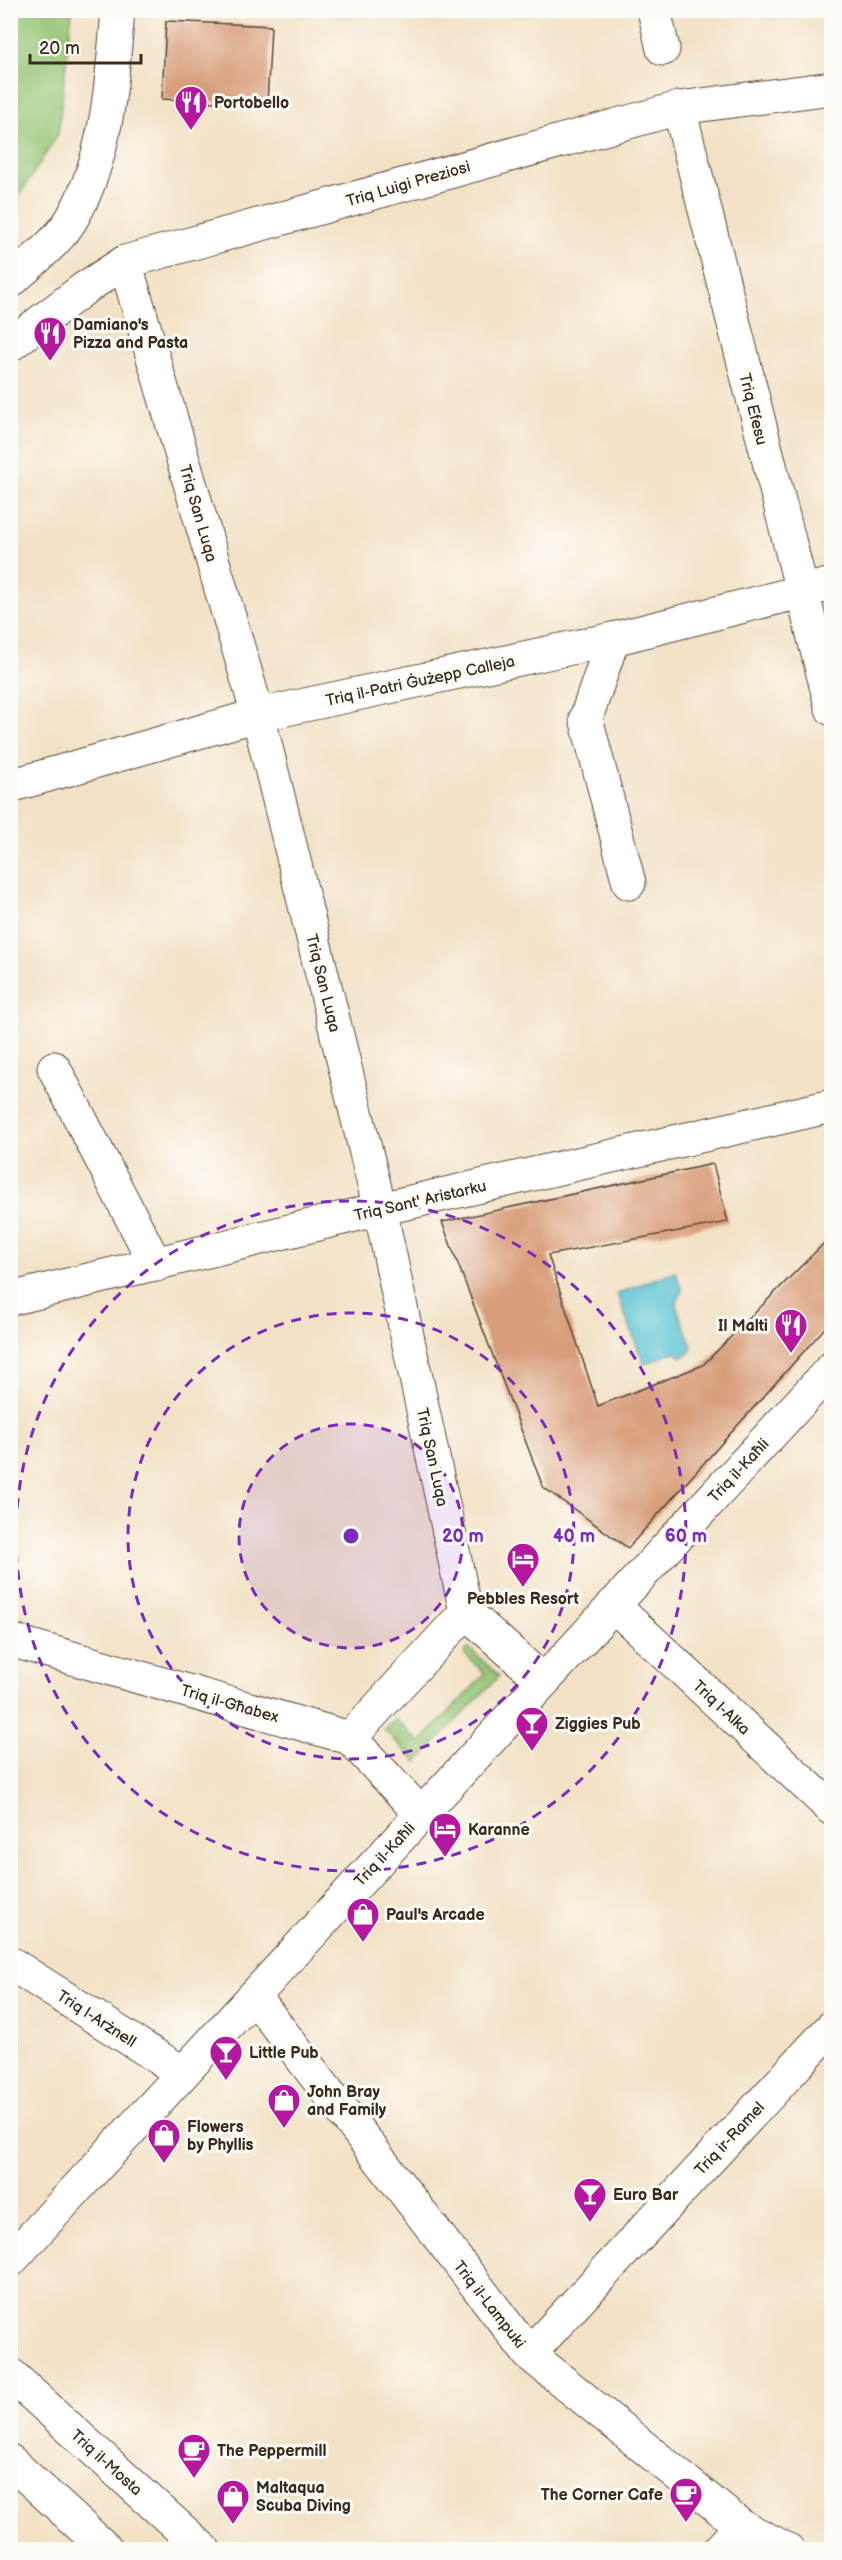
<svg xmlns="http://www.w3.org/2000/svg" width="842" height="2560" viewBox="0 0 842 2560" font-family="'Balsamiq Sans',sans-serif">
	<rect width="100%" height="100%" fill="#fdfcf7"/>
	<filter id="ink" filterUnits="userSpaceOnUse"><feTurbulence type="fractalNoise" baseFrequency=".0167" numOctaves="2"/><feDisplacementMap in="SourceGraphic" scale="12" xChannelSelector="R" yChannelSelector="G"/><feConvolveMatrix kernelMatrix="1 2 1 2 8 2 1 2 1" color-interpolation-filters="sRGB"/></filter>
	<filter id="wash" filterUnits="userSpaceOnUse"><feTurbulence type="fractalNoise" baseFrequency=".008" numOctaves="4" result="noise"/><feDisplacementMap in="SourceGraphic" scale="24" xChannelSelector="R" yChannelSelector="G"/><feGaussianBlur stdDeviation="1.35" result="paint"/><feColorMatrix in="noise" values="0 0 0 0 0 0 0 0 0 0 0 0 0 0 0 0 0 1.4 0 .05"/><feComposite in="paint" operator="in"/></filter>
	<g filter="url(#wash)">
		<rect width="100%" height="100%" fill="#f2e1c5"/>
		<g fill="#94c575" stroke="#68784a" stroke-width="1.5">
			<polygon points="11,10 72,11 58,134 11,209"/>
			<polygon points="469,1648 499,1676 417,1762 384,1730 395,1719 420,1742 485,1674 464,1653"/>
		</g>
		<polygon fill="#57c2d2" stroke="#497678" stroke-width="1.5" points="675,1271 682,1290 676,1305 692,1347 689,1353 682,1357 675,1352 644,1364 617,1294"/>
		<g id="blocks">
			<g fill="#d89d7a">
				<polygon points="166,21 271,26 267,105 162,99"/>
				<polygon points="713,1164 728,1222 548,1255 598,1406 703,1365 830,1237 832,1320 628,1548 543,1487 442,1222"/>
			</g>
		</g>
	</g>
	<g filter="url(#ink)">
		<use href="#blocks" fill-opacity="0" stroke="#564537" stroke-width="1.5"/>
		<g fill="none" stroke-linecap="round" stroke-linejoin="round">
			<defs>
				<g id="minor">
					<polyline points="654,10 663,49"/>
					<polyline points="679,108 832,709"/>
					<polyline points="125,262 258,715 380,1209 466,1612 543,1681"/>
					<path d="M10 282C31 262 60 241 74 215 108 153 112 80 118 10"/>
					<polyline points="10,345 85,288 125,262 679,108 832,88"/>
					<polyline points="613,639 586,718 629,883"/>
					<polyline points="10,786 258,715 613,639 832,584"/>
					<polyline points="54,1068 156,1265"/>
					<polyline points="10,1299 380,1209 832,1106"/>
					<polyline points="613,1605 832,1809"/>
					<polyline points="10,1640 350,1738 421,1814"/>
					<polyline points="350,1738 466,1612"/>
					<polyline points="10,1963 183,2073"/>
					<polyline points="254,1996 529,2354 741,2526 788,2550"/>
					<polyline points="10,2261 832,1368"/>
					<polyline points="529,2354 832,2027"/>
					<polyline points="10,2374 204,2550"/>
					<polyline points="10,2461 107,2550"/>
					<polyline points="719,2550 741,2526"/>
				</g>
			</defs>
			<use href="#minor" stroke="#564537" stroke-width="35"/>
			<polyline stroke="#564537" stroke-width="4" stroke-dasharray="1.5 4.5" stroke-linecap="butt" points="10,16 12,10"/>
			<use href="#minor" stroke="#fff" stroke-width="33"/>
		</g>
	</g>
	<circle cx="351" cy="1536" r="112" fill="#7b2cbf" fill-opacity=".12"/>
	<g fill="none" stroke="#7b2cbf" stroke-width="3" stroke-dasharray="10 8">
		<circle cx="351" cy="1536" r="112"/>
		<circle cx="351" cy="1536" r="223"/>
		<circle cx="351" cy="1536" r="335"/>
	</g>
	<defs>
		<symbol id="restaurant-pin" viewBox="-11 -11 22 30"><path d="M0 17L-7.5 6A9.5 9.5 0 1 1 7.5 6Z" fill="#b5179e" stroke="#fdfcf7"/><path d="M-5-6h1v4h1v-4h1v4h1v-4h1v5L-1.5 .5V6h-2V.5L-5-1ZM5-6V6H3V1.5H1.5Q1.5-4 5-6Z" fill="#fff"/></symbol>
		<symbol id="hotel-pin" viewBox="-11 -11 22 30"><path d="M0 17L-7.5 6A9.5 9.5 0 1 1 7.5 6Z" fill="#b5179e" stroke="#fdfcf7"/><path d="M-6-4.5h1.5V1H6V5H4.5V3h-9V5H-6ZM-4 0a1.8 1.8 0 1 1 3.6 0ZM.5 0V-2.5h3Q6-2.5 6 0Z" fill="#fff"/></symbol>
		<symbol id="bar-pin" viewBox="-11 -11 22 30"><path d="M0 17L-7.5 6A9.5 9.5 0 1 1 7.5 6Z" fill="#b5179e" stroke="#fdfcf7"/><path d="M-6-5H6L.8 .8V4.5H3.5V6h-7V4.5H-.8V.8Z" fill="#fff"/></symbol>
		<symbol id="shop-pin" viewBox="-11 -11 22 30"><path d="M0 17L-7.5 6A9.5 9.5 0 1 1 7.5 6Z" fill="#b5179e" stroke="#fdfcf7"/><path d="M-5-2.5h2.3a2.7 3.5 0 0 1 5.4 0H5L5.5 6h-11ZM-1.5-2.5h3a1.5 2.3 0 0 0-3 0Z" fill="#fff"/></symbol>
		<symbol id="cafe-pin" viewBox="-11 -11 22 30"><path d="M0 17L-7.5 6A9.5 9.5 0 1 1 7.5 6Z" fill="#b5179e" stroke="#fdfcf7"/><path d="M-5.5-4.5H6V0H3Q3 3.5 0 3.5H-2.5Q-5.5 3.5-5.5 0ZM3-3.2v2h1.7v-2ZM-6 4.5H4V6H-6Z" fill="#fff"/></symbol>
	</defs>
	<g fill-rule="evenodd">
		<use href="#restaurant-pin" x="172" y="83" width="38" height="52"/>
		<use href="#restaurant-pin" x="31" y="314" width="38" height="52"/>
		<use href="#restaurant-pin" x="772" y="1306" width="38" height="52"/>
		<use href="#hotel-pin" x="504" y="1540" width="38" height="52"/>
		<use href="#bar-pin" x="513" y="1704" width="38" height="52"/>
		<use href="#hotel-pin" x="426" y="1810" width="38" height="52"/>
		<use href="#shop-pin" x="344" y="1895" width="38" height="52"/>
		<use href="#bar-pin" x="207" y="2033" width="38" height="52"/>
		<use href="#shop-pin" x="265" y="2081" width="38" height="52"/>
		<use href="#shop-pin" x="145" y="2116" width="38" height="52"/>
		<use href="#bar-pin" x="571" y="2175" width="38" height="52"/>
		<use href="#cafe-pin" x="175" y="2431" width="38" height="52"/>
		<use href="#cafe-pin" x="667" y="2475" width="38" height="52"/>
		<use href="#shop-pin" x="214" y="2477" width="38" height="52"/>
	</g>
	<g text-anchor="middle" stroke-width="6" stroke-linejoin="round" paint-order="stroke">
		<g font-size="16" font-weight="bold" fill="#3b2a1e" stroke="#fdfcf7" text-anchor="start">
			<text x="214" y="108">Portobello</text>
			<text x="73" y="330">Damiano's<tspan x="73" dy="18">Pizza and Pasta</tspan></text>
			<text x="768" y="1331" text-anchor="end">Il Malti</text>
			<text x="523" y="1604" text-anchor="middle">Pebbles Resort</text>
			<text x="555" y="1729">Ziggies Pub</text>
			<text x="468" y="1835">Karanne</text>
			<text x="386" y="1920">Paul's Arcade</text>
			<text x="249" y="2058">Little Pub</text>
			<text x="307" y="2097">John Bray<tspan x="307" dy="18">and Family</tspan></text>
			<text x="187" y="2132">Flowers<tspan x="187" dy="18">by Phyllis</tspan></text>
			<text x="613" y="2200">Euro Bar</text>
			<text x="217" y="2456">The Peppermill</text>
			<text x="256" y="2493">Maltaqua<tspan x="256" dy="18">Scuba Diving</tspan></text>
			<text x="663" y="2500" text-anchor="end">The Corner Cafe</text>
		</g>
		<g font-size="16" fill="#3b2a1e" stroke="#fdfcf7">
			<text transform="translate(408 183) rotate(-16)" y="6">Triq Luigi Preziosi</text>
			<text transform="translate(754 409) rotate(76)" y="6">Triq Efesu</text>
			<text transform="translate(199 513) rotate(74)" y="6">Triq San Luqa</text>
			<text transform="translate(420 680) rotate(-12)" y="6">Triq il-Patri Ġużepp Calleja</text>
			<text transform="translate(324 983) rotate(76)" y="6">Triq San Luqa</text>
			<text transform="translate(420 1200) rotate(-13)" y="6">Triq Sant' Aristarku</text>
			<text transform="translate(433 1457) rotate(78)" y="6">Triq San Luqa</text>
			<text transform="translate(738 1470) rotate(-47)" y="6">Triq il-Kaħli</text>
			<text transform="translate(230 1703) rotate(16)" y="6">Triq il-Għabex</text>
			<text transform="translate(722 1707) rotate(43)" y="6">Triq l-Alka</text>
			<text transform="translate(384 1854) rotate(-47)" y="6">Triq il-Kaħli</text>
			<text transform="translate(97 2018) rotate(33)" y="6">Triq l-Arżnell</text>
			<text transform="translate(729 2138) rotate(-47)" y="6">Triq ir-Ramel</text>
			<text transform="translate(490 2304) rotate(52)" y="6">Triq il-Lampuki</text>
			<text transform="translate(107 2462) rotate(42)" y="6">Triq il-Mosta</text>
		</g>
	</g>
	<circle cx="351" cy="1536" r="9" fill="#7b2cbf" stroke="#fdfcf7" stroke-width="3"/>
	<g font-size="18" text-anchor="middle" font-weight="bold" fill="#7b2cbf" stroke="#fdfcf7" stroke-width="6" stroke-linejoin="round" paint-order="stroke">
		<text x="463" y="1542">20 m</text>
		<text x="574" y="1542">40 m</text>
		<text x="686" y="1542">60 m</text>
	</g>
	<rect width="842" height="2560" fill="none" stroke="#fdfcf7" stroke-width="36"/>
	<path d="M30 54v9h111v-9" fill="none" stroke="#3b2a1e" stroke-width="3"/>
	<text x="39" y="54" font-size="18" fill="#3b2a1e" stroke="#fdfcf7" stroke-width="4.5" paint-order="stroke">20 m</text>
</svg>
